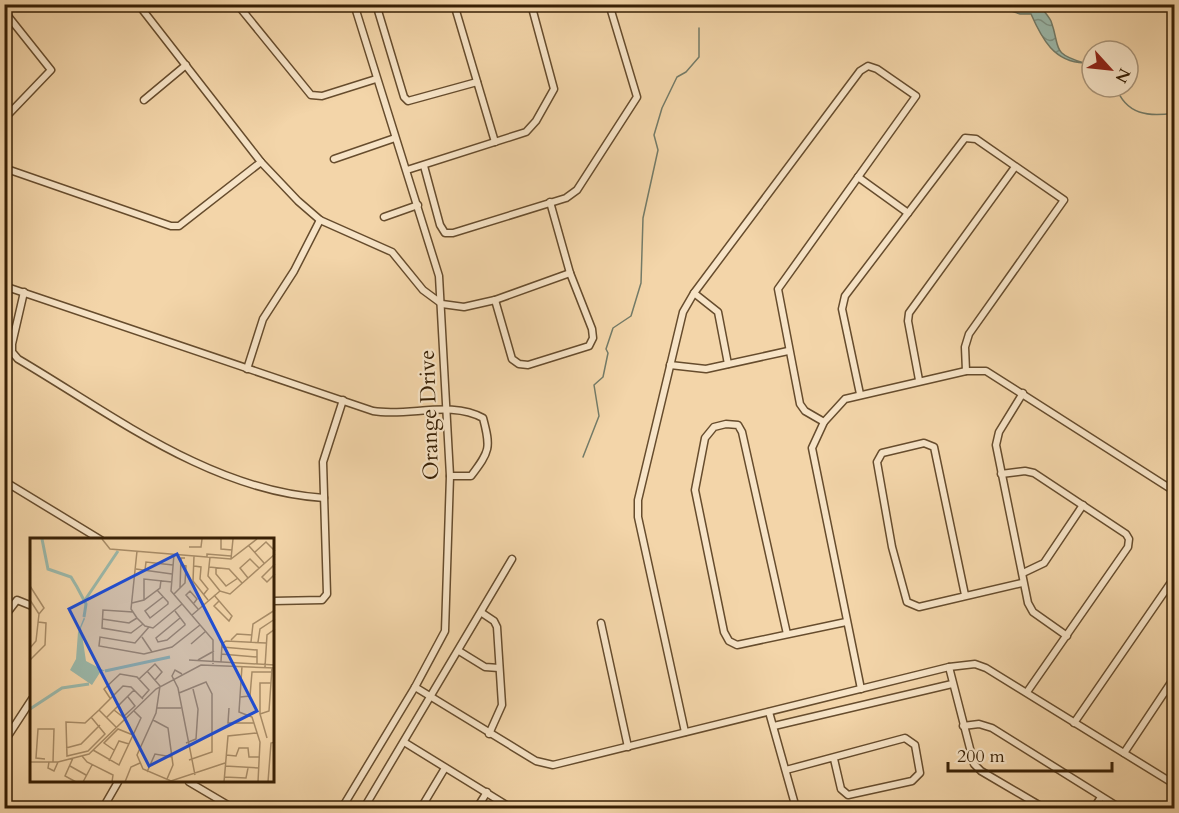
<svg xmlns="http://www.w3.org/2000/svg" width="1179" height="813" viewBox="0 0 1179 813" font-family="Cardo,serif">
	<defs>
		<pattern id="water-waves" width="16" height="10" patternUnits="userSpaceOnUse" patternTransform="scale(1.5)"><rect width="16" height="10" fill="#9bb8aa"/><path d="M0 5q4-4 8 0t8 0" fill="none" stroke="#7f9588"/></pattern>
	</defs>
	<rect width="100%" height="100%" fill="#f3d5a9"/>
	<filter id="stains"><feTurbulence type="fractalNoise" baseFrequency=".00333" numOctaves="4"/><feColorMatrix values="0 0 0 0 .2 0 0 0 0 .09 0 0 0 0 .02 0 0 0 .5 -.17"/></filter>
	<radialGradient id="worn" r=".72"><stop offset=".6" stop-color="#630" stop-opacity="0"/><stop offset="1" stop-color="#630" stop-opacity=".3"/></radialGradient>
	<path fill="url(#water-waves)" stroke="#737b68" stroke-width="1.5" d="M993 5H1039C1043 10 1048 15 1051 21 1061 48 1050 53 1084 63 1054 62 1042 39 1031 14H1020Z"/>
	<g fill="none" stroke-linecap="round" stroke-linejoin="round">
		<g stroke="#737b68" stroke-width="1.5">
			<polyline points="1084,63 1092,62"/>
			<path d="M1116 87C1126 115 1149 117 1174 113"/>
			<polyline points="583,457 599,416 594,385 603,377 608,353 606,349 613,328 631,316 641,283 643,218 658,150 654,135 662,108 677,77 686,72 699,57 699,28"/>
		</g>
		<defs>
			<g id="minor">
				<polyline points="138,4 261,162 298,201 320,220 392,252 423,290 442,304 464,307 495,300 570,273"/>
				<polyline points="237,4 311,95 322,96 376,79"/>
				<polyline points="376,4 404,97 408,101 477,82"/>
				<polyline points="454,4 495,142"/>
				<polyline points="4,11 51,70 4,119"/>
				<polyline points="144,100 186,65"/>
				<polyline points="334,159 395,138"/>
				<polyline points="424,166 440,225 445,233 453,233 566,198 577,190 637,97 609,4"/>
				<polyline points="4,168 171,226 179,226 261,162"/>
				<polyline points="407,170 526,132 536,121 554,89 531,4"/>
				<polyline points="858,177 908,213"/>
				<polyline points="384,217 418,205"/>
				<path d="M4 286 373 411C409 417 451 400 483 418 491 448 490 451 471 476H450"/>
				<path d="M24 292 12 344V352L18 359C113 415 211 491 324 498"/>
				<polyline points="694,293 718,312 728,364"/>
				<polyline points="495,300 512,359 519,364 528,365 589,346 593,338 592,329 570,273 550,202"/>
				<polyline points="670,365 706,369 788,351"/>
				<polyline points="247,369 263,319 294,271 320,220"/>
				<polyline points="919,380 908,321 909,313 1015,167"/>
				<polyline points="1023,393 999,432 996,445 1028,603 1033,612 1067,636"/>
				<polyline points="860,394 842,309 845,296 965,138 976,139 1064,200 969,334 965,347 966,371"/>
				<polyline points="1001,474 1025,471 1034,473 1126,534 1129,539 1128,547 1027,692"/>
				<polyline points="4,481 101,540"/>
				<polyline points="1023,573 1044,563 1083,505"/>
				<polyline points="965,595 934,447 924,443 882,453 877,462 892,547 907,602 919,607 1022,583"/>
				<polyline points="273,601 322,600 327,594 323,462 343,400"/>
				<polyline points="482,613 494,621 497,627 502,705 489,734"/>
				<polyline points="4,617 17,600 32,606"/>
				<polyline points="601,623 628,747"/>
				<polyline points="787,634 742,432 738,425 726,424 714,427 705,438 695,490 724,632 729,641 737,645 846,622"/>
				<polyline points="459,651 485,667 499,668"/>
				<polyline points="949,667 974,764 981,771 1044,808"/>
				<polyline points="415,687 536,761 553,765 949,667 975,664 986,668 1174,784"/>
				<polyline points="861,689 812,448 824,422 845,399 966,371 986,371 1174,491"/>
				<polyline points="769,712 796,808"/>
				<polyline points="1074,723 1174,578"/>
				<polyline points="774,726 952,684"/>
				<polyline points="963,726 979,724 992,728 1120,808"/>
				<polyline points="685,732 638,517 638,500 683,312 694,293 860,71 868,66 877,69 916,96 778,289 800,404 805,411 824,422"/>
				<polyline points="4,742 32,699"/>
				<polyline points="404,742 511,808"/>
				<polyline points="1124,753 1174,678"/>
				<polyline points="786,770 905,738 915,745 920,773 912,781 848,795 841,789 834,759"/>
				<polyline points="189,782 233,808"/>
				<polyline points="103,808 118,782"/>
				<polyline points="342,808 415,687 445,631 450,476 439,276 354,4"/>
				<polyline points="364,808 512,559"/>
				<polyline points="421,808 445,768"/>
				<polyline points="477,808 487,792"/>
				<polyline points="1094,808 1101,797"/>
			</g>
		</defs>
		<use href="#minor" stroke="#664c2d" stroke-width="9"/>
		<use href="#minor" stroke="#f7e4c7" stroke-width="6"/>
	</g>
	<g text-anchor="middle" stroke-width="4.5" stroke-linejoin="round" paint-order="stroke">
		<g font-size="22" fill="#371f04" stroke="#f7e4c7">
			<text transform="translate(428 415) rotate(-92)" y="8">Orange Drive</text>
		</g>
	</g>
	<g transform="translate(30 538)">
		<rect width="244" height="244" fill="#f3d5a9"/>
		<path d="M54 79 55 81 54 83 51 90 56 123 75 133H71L62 147 40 132 46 121 48 94Z" fill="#9bb8aa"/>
		<path fill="none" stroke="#9bb8aa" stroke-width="3" d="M12 1 18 31 41 39 47 49 56 66 54 79M55 62 88 13M75 133 140 119M0 171 32 150 59 146"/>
		<path fill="none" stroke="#a88c67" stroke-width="1.5" d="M72 1 80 11 201 21 227 1M191 1V11L202 12M219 8 234 25M159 9H171L172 1M107 13 101 71 107 80 115 88 123 90 152 66M225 14 236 4 245 13M144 16 141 53 183 102V126M164 18 163 43 178 62M177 19V16L201 18M180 19 178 38 190 53M201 21 203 1M245 26 232 39 237 44 245 36M164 28 171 29 170 41 178 51 174 56M179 29 199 31 212 45M186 30V36L196 48 208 40M106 31 142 36M115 32 116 24 143 27M218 40 210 30 220 21 229 30M0 48 14 70 9 76M150 50 151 20H155M127 52 138 64V66L120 80 115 73 133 59M144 56 155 45 156 28 150 27M184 57 202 78 199 83 184 68 189 63M0 62 9 76 6 103 0 110M114 62V41L142 44M102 65 114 62 130 50 131 42M164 65 167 61 160 53 156 57 168 71M145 73 155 86V87L137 102 128 104 126 100 150 80M103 74 73 72 72 90 101 95 113 86M162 77 190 53 200 56 245 16M72 81 99 85 107 80M119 89 105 105 70 99 69 108 114 116 142 109 170 87M112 99 122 114M201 102 207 96 222 97M221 104 223 86 245 72M228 104 230 91 245 81M161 106 176 93M192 109 227 112V126M191 116 227 119M0 122 15 107 16 85 8 84M159 122 245 127M168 122 184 113M191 124 192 106 196 103 236 105M212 128 209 174 222 179 230 204 228 244M235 129 237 97 245 91M117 133 130 148 126 175 107 217 113 231 141 243 195 225M152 136 145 132 142 138 148 150 165 237M109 141 125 126 132 134 125 142M149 155 176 144 182 156V214L159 222M210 159 220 158 222 134H242M80 160 74 151 90 136 107 139 119 152 112 160M127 170H151M199 170 198 185H224M69 172 93 148 101 149 113 161M84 172 93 179 105 168 98 159M230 176V145H241M61 179 75 196 58 213 37 218 36 184 55 185 69 172 86 189M77 179 104 152M123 182 138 190 143 227 137 241M237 200 230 176 239 173 242 130M156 205 166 201 168 171 163 151M36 210 51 206 70 187M63 212 89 227 111 180 104 173M84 212 74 205 88 191 103 197M196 217 206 218 209 210H218L219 219H230M52 218 57 224 83 237 82 244M43 220 35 238 46 244M15 221 6 220 8 191H24L23 224M79 223 89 203 99 206M0 224H28L59 216 126 151 171 127 245 130M19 224 18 230 24 233 28 224M40 228 56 237M195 228 229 230M117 234 125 216 142 219M194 239 216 240 218 230M53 244 62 227M95 244 101 229 110 225M194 244 198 198 227 195M238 244 241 205 245 204"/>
		<path fill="#1d4ed8" fill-opacity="0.15" stroke="#1d4ed8" stroke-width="3" d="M147 16 227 173 119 228 39 71Z"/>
		<rect width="244" height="244" fill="none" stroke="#371f04" stroke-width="3"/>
	</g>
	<rect width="1179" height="813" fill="none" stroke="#f3d5a9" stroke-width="24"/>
	<rect x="6" y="6" width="1167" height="801" fill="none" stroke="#371f04" stroke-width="3"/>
	<rect x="12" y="12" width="1155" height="789" fill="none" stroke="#371f04" stroke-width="1.5"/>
	<g transform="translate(1110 69) rotate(117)"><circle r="28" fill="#f7e4c7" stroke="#aa9579" stroke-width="1.5"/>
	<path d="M0-4.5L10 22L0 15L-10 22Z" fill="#8f2418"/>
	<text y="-9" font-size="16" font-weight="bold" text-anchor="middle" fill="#371f04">N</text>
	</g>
	<path d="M948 762v9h164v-9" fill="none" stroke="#371f04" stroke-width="3"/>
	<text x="957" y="762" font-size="18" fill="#371f04" stroke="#f7e4c7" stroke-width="4.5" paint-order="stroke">200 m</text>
	<rect width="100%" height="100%" filter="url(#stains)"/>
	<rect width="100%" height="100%" fill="url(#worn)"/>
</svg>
